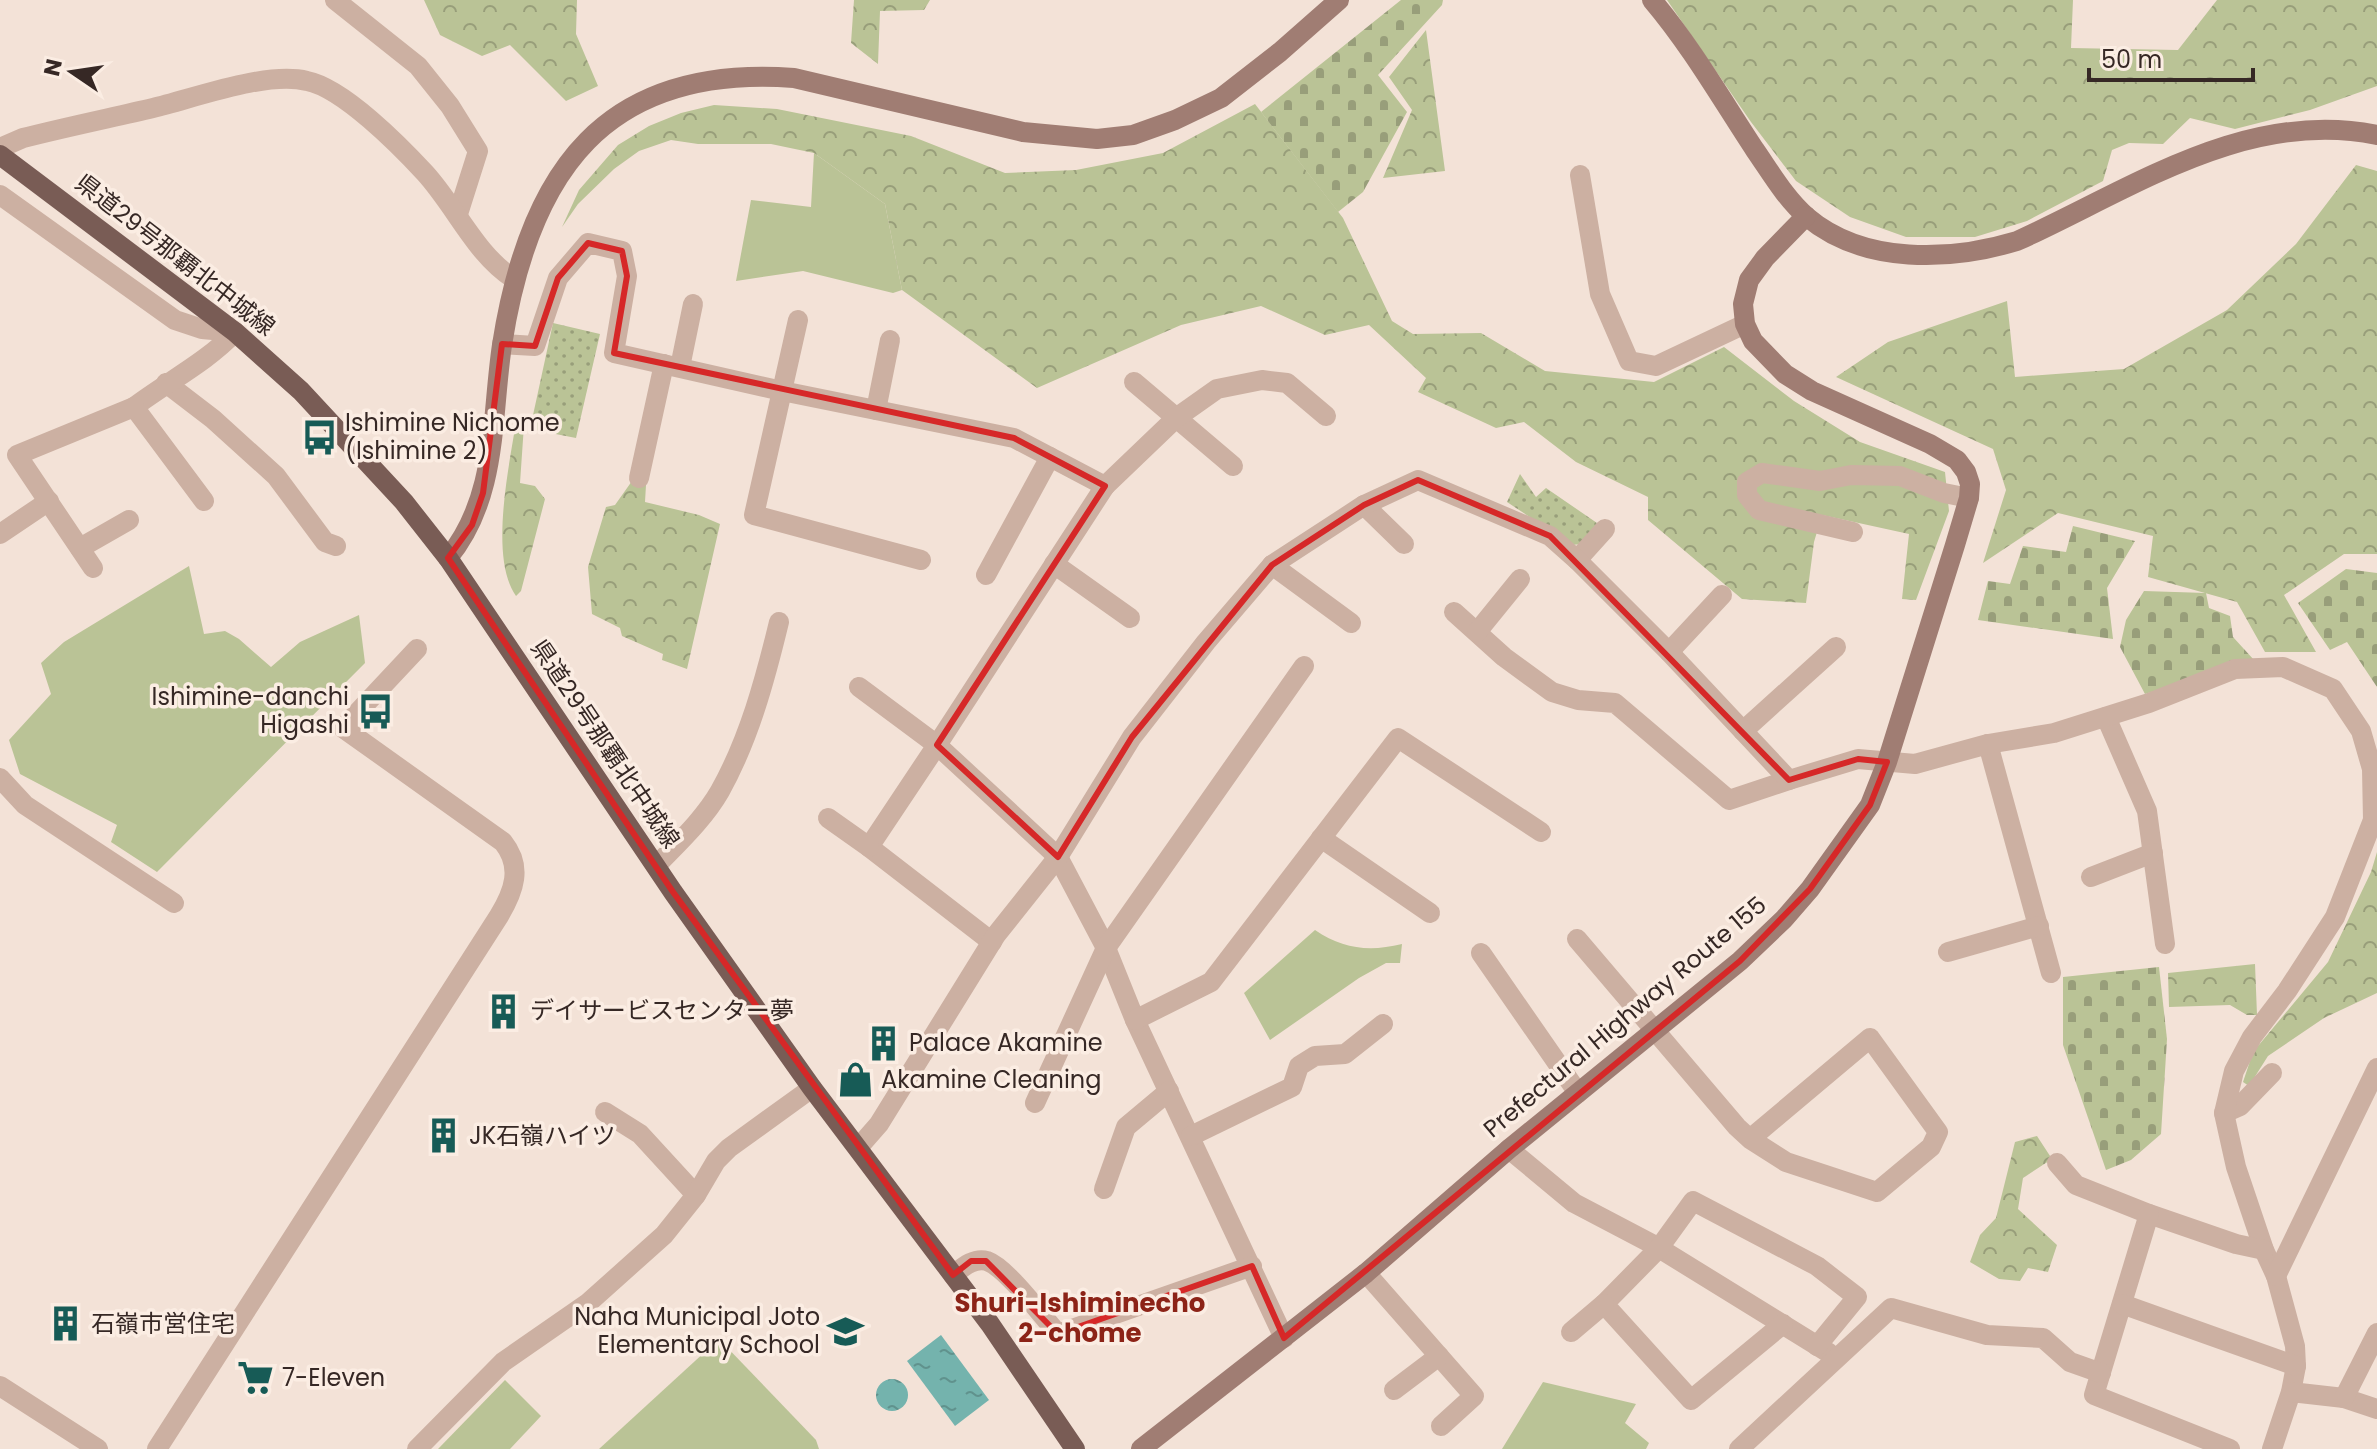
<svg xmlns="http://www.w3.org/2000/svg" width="2377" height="1449" viewBox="0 0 2377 1449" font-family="Poppins,'Noto Sans JP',sans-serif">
	<defs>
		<pattern id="forest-crowns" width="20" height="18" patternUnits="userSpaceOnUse" patternTransform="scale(2)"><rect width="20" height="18" fill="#bac396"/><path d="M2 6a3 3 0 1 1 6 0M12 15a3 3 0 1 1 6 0" fill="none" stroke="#989e7a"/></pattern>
		<pattern id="cemetery-stones" width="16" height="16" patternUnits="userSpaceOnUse" patternTransform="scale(2)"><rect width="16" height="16" fill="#bac396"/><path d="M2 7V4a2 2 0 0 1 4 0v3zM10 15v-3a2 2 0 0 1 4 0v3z" fill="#989e7a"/></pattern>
		<pattern id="park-dots" width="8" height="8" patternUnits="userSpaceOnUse" patternTransform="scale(2)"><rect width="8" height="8" fill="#bac396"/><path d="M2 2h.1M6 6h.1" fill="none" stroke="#989e7a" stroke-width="1.8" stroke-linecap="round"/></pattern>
		<pattern id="water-ripples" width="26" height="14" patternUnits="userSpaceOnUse" patternTransform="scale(2)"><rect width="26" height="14" fill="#74b3ad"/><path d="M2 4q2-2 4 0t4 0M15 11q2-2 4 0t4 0" fill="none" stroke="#60928d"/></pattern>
	</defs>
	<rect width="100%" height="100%" fill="#f3e2d7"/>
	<g fill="#bac396">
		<polygon points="814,153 885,204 902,290 893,293 803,271 736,281 751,200 811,207"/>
		<polygon points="189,566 204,634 225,631 239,639 271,667 300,642 359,615 365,663 157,872 111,842 117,825 20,774 9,740 51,694 41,663 64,642"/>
		<path d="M1315 930C1343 949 1369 952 1402 944L1400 963H1386L1359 978 1270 1040 1244 993Z"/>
		<polygon points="719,1339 816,1440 819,1449 599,1449"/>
		<polygon points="505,1380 541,1416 510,1449 438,1449"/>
		<polygon points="1543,1382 1636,1404 1625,1423 1649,1443 1646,1449 1502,1449"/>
	</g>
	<g fill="url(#forest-crowns)">
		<polygon points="424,0 577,0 576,34 598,86 566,101 510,45 482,56 440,35"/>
		<polygon points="854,0 930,0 924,10 880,11 878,64 851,43"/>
		<polygon points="1667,0 2073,0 2071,48 2178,50 2217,0 2377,0 2377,86 2310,110 2235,129 2190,118 2163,144 2129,143 2112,150 2103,181 2027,221 1975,237 1906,237 1850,217 1796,181 1751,122"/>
		<polygon points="1426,30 1445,171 1383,178 1412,110 1389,77"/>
		<polygon points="1255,104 1343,218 1392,321 1413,334 1481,333 1545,371 1654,382 1724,347 1794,401 1860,442 1945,472 1949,511 1916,600 1902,599 1909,534 1822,515 1814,542 1806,603 1742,599 1648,520 1648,497 1576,462 1524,422 1496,428 1418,392 1426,378 1369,325 1325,335 1261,306 1181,325 1037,388 902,290 885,204 814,153 771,144 698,144 671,140 639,151 614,169 578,204 562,227 579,190 618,145 649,126 681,113 714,105 777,109 911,136 1005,173 1076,170 1163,153"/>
		<polygon points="2356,165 2377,171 2377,554 2344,554 2284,595 2316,652 2265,652 2237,602 2148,577 2153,536 2058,513 1983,563 2006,490 1993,449 1836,377 1888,342 2007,301 2015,377 2124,369 2227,310 2296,244"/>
		<path d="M516 422 524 425 520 483 535 486 545 499 521 591 516 596C489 558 509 467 516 422Z"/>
		<polygon points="632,481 646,485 645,502 699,515 720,524 687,669 662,660 663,654 622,636 620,628 592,614 588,567 606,507 615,505"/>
		<polygon points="2377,852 2377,993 2324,1018 2268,1056 2249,1086 2243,1082 2253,1052 2328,962 2371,872"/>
		<polygon points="2255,964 2257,1015 2247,1015 2230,1005 2169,1007 2168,973"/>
		<polygon points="2037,1136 2052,1159 2023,1178 2018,1209 2057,1245 2048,1272 2028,1268 2020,1281 1999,1279 1970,1262 1980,1235 1996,1218 2015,1142"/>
	</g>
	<g fill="url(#cemetery-stones)">
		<polygon points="1401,0 1443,0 1442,5 1378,75 1407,112 1363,192 1338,212 1261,112"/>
		<polygon points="2073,526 2135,541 2107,588 2113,639 1978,620 1988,581 2010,584 2023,546 2066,552"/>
		<polygon points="2346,569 2377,573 2377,687 2347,642 2330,650 2298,603"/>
		<polygon points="2144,591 2206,593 2209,608 2230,616 2233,637 2254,660 2145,694 2120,647 2126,620"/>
		<polygon points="2159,967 2167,1039 2161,1134 2131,1160 2106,1170 2063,1045 2063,977"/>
	</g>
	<g fill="url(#park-dots)">
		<polygon points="553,323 600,334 576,438 530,429"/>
		<polygon points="1520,474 1536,497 1546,488 1597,523 1581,544 1572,545 1507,502"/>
	</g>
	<g fill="url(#water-ripples)">
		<polygon points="941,1335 989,1400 955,1426 907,1361"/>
		<circle cx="892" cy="1395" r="16"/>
	</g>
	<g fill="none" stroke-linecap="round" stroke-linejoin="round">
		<g stroke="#ccb0a2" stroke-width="20">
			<polyline points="335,0 418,66 450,106 478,151 458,214"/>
			<path d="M0 148 23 138C66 127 110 118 153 108 195 98 266 71 307 81 343 88 400 146 425 173 456 207 476 255 514 279"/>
			<polyline points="1580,175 1600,294 1629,361 1656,366 1745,324"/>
			<polyline points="0,195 175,320 202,329 235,332"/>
			<polyline points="798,320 754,515 921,560"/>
			<polyline points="502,344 535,346 558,278 588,243 622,251 627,276 614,353 782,391 1014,438 1105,486 937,745 1058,857 1106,948 1135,1020 1284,1338"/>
			<polyline points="680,367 693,304"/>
			<polyline points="1134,382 1233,466"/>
			<polyline points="166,383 213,419 276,476 325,542 336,546"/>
			<polyline points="876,410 890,340"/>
			<polyline points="639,478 664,364"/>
			<polyline points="1105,486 1176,418 1217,389 1262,380 1287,383 1326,416"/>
			<path d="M204 501 134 407C167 382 207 362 235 332"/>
			<polyline points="1364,505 1404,544"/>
			<polyline points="1853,532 1759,510 1747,495 1747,482 1762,473 1820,481 1851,475 1900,476 1944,493 1969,498"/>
			<polyline points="0,534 49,501"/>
			<polyline points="80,548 129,520"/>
			<polyline points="1577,560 1605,529"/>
			<polyline points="1054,564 1130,618"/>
			<polyline points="1272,565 1351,623"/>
			<polyline points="93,568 17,455 134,407"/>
			<polyline points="986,575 1050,457"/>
			<polyline points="1454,612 1504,657 1552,692 1578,700 1615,703 1729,800 1789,780"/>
			<polyline points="1477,632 1520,579"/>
			<polyline points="1669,652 1722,595"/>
			<polyline points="859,687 937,745 869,847 992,942"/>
			<polyline points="2106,717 2147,811 2165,944"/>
			<polyline points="1743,731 1836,647"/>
			<polyline points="1988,744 2051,973"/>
			<polyline points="0,778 25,805 174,903"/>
			<polyline points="828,818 869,847"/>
			<polyline points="1321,838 1430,913"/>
			<path d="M656 866C678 843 704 819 720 791 749 739 765 680 779 622"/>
			<polyline points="2091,877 2153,853"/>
			<polyline points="1577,939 1737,1127 1750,1139 1870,1038 1938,1132 1931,1147 1877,1192 1786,1162 1750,1139"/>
			<polyline points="1948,952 2039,926"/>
			<polyline points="1481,953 1578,1093"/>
			<polyline points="1135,1020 1211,982 1398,738 1541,832"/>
			<polyline points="1035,1103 1106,948 1304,666"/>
			<polyline points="605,1112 640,1134 696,1195"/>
			<polyline points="2224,1113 2240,1106 2272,1073"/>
			<polyline points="1191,1136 1292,1087 1299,1066 1315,1056 1345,1054 1383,1024"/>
			<polyline points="858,1148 879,1124 996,935 1058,857 1132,737 1206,642 1272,565 1364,505 1418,480 1550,536 1577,560 1669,652 1789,780 1858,759 1915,764 1988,744 2054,733 2149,703 2235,669 2283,667 2333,689 2361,731 2372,769 2373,820 2335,917 2287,991 2252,1037 2234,1071 2224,1113 2236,1167 2264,1250 2276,1276 2295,1346 2296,1366 2291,1392 2272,1449"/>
			<polyline points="1509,1149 1574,1203 1654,1245 1829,1353"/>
			<polyline points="2057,1163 2076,1185 2149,1214 2236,1244 2264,1250"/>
			<polyline points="1104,1189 1126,1127 1169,1091"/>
			<polyline points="2149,1214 2094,1395 2230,1449"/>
			<polyline points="1366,1273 1474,1396 1441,1426"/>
			<path d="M953 1275C962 1268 974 1257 987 1261 1007 1268 1043 1317 1058 1334L1252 1266"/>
			<polyline points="2276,1276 2377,1068"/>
			<polyline points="2122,1304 2296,1366"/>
			<polyline points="1783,1324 1691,1400 1604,1304 1659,1248 1693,1201 1817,1266 1857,1297 1817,1346"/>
			<polyline points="1571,1332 1604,1304"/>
			<polyline points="1394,1390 1439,1356"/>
			<polyline points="2291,1392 2344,1398 2377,1409"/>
			<polyline points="2344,1398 2377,1333"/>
			<polyline points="1739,1449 1891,1308 1987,1335 2043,1338 2070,1362 2101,1373"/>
		</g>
		<g stroke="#ccb0a2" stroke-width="20">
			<polyline points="0,1386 98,1449"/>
			<path d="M157 1449 499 916C514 891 523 867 503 842L343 728 417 649"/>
			<polyline points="417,1449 503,1362 588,1303 664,1235 696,1195 716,1161 729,1148 812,1088"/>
		</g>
		<g stroke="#a07d73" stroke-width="20">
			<path d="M1652 0C1691 46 1722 100 1755 150 1771 173 1786 199 1807 217 1864 265 1951 261 2017 241 2130 190 2246 108 2377 135"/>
			<path d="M448 558C498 497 491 419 502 345 529 171 605 64 794 78L1023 132 1097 139 1133 135 1175 120 1221 98 1280 52 1339 0"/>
			<polyline points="1141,1449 1366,1273 1509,1149 1740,961 1784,919 1810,889 1870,805 1887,762 1955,545 1969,498 1970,484 1966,472 1957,460 1930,444 1812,391 1785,374 1753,341 1745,324 1743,304 1749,280 1765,258 1806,216"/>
		</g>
		<polyline stroke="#795c55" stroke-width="20" points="0,155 235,332 301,391 404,502 448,558 673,892 812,1088 990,1324 1075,1449"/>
	</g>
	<path fill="none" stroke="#d62828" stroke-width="6" stroke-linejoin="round" d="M588 243 622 251 627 276 614 353 1014 438 1105 486 937 745 1058 857 1132 737 1272 565 1364 505 1418 480 1550 536 1789 780 1858 759 1887 762 1870 805 1810 889 1740 961 1284 1338 1252 1266 1058 1334 986 1261H971L953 1275 673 892 448 558 472 525 483 493 502 344 535 346 558 278Z"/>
	<defs>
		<symbol id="bus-bare" viewBox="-9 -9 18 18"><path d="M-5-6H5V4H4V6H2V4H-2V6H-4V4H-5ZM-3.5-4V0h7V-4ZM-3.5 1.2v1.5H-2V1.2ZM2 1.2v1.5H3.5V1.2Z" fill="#175b56" stroke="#fbede3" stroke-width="2.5" paint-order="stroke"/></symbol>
		<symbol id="building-bare" viewBox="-9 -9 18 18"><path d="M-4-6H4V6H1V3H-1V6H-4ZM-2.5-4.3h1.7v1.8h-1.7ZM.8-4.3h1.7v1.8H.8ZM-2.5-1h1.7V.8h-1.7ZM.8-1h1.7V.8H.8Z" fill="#175b56" stroke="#fbede3" stroke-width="2.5" paint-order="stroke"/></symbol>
		<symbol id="shop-bare" viewBox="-9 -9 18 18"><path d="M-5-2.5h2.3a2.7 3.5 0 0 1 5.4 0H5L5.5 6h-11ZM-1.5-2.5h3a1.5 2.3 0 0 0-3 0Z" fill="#175b56" stroke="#fbede3" stroke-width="2.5" paint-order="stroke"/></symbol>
		<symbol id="school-bare" viewBox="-9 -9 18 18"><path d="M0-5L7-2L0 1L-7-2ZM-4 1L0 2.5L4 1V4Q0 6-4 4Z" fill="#175b56" stroke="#fbede3" stroke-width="2.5" paint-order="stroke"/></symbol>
		<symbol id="supermarket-bare" viewBox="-9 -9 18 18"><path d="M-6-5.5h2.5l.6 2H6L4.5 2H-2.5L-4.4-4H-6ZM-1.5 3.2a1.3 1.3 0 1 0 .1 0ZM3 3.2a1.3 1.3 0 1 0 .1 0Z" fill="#175b56" stroke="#fbede3" stroke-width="2.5" paint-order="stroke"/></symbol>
	</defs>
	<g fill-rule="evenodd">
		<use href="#bus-bare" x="294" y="412" width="51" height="51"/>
		<use href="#bus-bare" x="350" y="686" width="51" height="51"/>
		<use href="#building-bare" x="478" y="986" width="51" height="51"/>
		<use href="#building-bare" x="858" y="1018" width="51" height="51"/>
		<use href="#shop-bare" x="830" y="1054" width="51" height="51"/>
		<use href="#building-bare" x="418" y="1110" width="51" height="51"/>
		<use href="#building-bare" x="40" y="1298" width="51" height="51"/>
		<use href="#school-bare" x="820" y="1306" width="51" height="51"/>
		<use href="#supermarket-bare" x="230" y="1352" width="51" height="51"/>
	</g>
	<g text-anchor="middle" stroke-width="7" stroke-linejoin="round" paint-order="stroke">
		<g font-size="24" fill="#362825" stroke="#fbede3">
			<text transform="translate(175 255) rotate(38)" y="8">県道29号那覇北中城線</text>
			<text transform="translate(605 744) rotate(56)" y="8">県道29号那覇北中城線</text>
			<text transform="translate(1625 1017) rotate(-40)" y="8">Prefectural Highway Route 155</text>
		</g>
		<g font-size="24" fill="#362825" stroke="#fbede3" text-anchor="start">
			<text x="345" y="431">Ishimine Nichome<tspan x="345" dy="28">(Ishimine 2)</tspan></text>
			<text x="349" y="705" text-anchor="end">Ishimine-danchi<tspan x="349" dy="28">Higashi</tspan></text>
			<text x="530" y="1019">デイサービスセンター夢</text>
			<text x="909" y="1051">Palace Akamine</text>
			<text x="881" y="1088">Akamine Cleaning</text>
			<text x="469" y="1144">JK石嶺ハイツ</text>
			<text x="820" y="1325" text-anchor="end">Naha Municipal Joto<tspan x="820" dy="28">Elementary School</tspan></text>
			<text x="91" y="1332">石嶺市営住宅</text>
			<text x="282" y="1386">7-Eleven</text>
		</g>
		<g font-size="26" font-weight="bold" fill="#8c2317" stroke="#fbede3">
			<text x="1080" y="1312">Shuri-Ishiminecho<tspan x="1080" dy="30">2-chome</tspan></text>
		</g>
	</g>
	<g transform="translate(72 72) rotate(283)" stroke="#fbede3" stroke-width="6" paint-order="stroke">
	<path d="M0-6L14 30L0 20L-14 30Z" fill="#362825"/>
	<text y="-12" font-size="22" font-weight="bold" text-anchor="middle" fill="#362825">N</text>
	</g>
	<path d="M2089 68v12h164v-12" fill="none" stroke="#362825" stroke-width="4"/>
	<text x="2101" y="68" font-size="24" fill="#362825" stroke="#fbede3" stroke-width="6" paint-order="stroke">50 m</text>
</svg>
